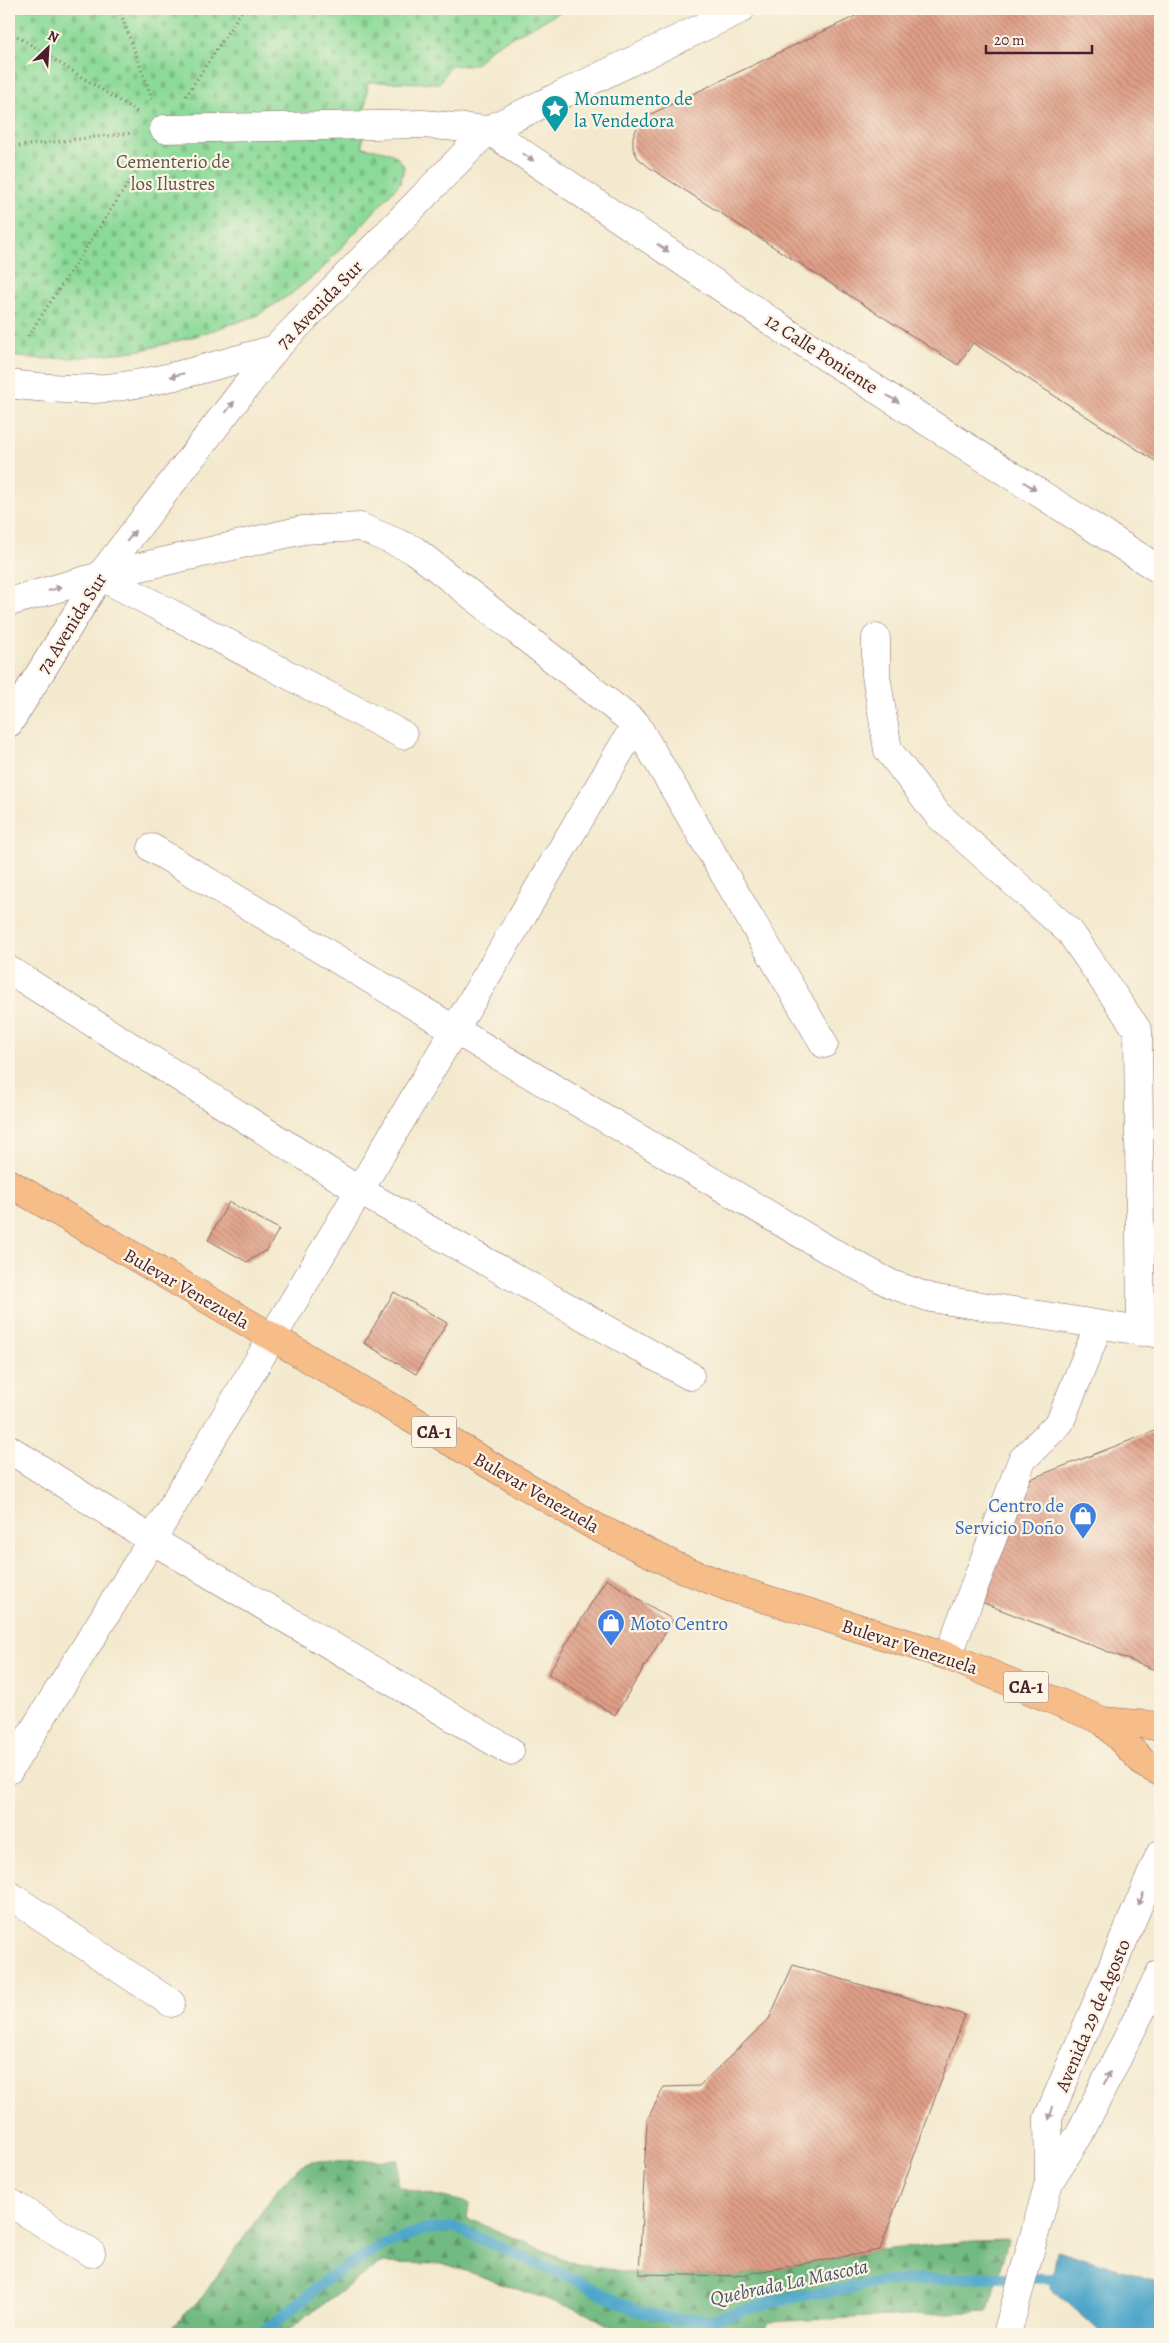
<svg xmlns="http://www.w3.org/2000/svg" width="1169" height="2343" viewBox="0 0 1169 2343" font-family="Alegreya,serif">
	<defs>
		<pattern id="forest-firs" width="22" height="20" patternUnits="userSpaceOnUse" patternTransform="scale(1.25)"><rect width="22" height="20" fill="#71ba81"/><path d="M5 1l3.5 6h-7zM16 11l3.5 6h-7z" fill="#5f976a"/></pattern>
		<pattern id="cemetery-stones" width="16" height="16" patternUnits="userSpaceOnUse" patternTransform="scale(1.25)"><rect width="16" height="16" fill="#8cda99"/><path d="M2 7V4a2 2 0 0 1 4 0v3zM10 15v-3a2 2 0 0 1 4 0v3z" fill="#7abb84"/></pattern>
		<pattern id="building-back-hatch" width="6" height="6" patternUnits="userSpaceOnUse" patternTransform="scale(1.25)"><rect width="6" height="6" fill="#df9f87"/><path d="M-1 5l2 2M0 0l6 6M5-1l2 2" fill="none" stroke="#b7816f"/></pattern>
	</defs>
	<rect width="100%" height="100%" fill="#fcf5e5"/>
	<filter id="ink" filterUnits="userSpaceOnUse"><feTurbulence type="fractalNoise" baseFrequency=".02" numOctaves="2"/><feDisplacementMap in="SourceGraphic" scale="10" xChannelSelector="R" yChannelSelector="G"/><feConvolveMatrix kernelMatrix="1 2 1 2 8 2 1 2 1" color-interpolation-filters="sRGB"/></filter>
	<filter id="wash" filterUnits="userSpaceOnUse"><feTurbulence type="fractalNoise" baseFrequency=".0096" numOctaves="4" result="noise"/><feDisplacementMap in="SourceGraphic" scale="20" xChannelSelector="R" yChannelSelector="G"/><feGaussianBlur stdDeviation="1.12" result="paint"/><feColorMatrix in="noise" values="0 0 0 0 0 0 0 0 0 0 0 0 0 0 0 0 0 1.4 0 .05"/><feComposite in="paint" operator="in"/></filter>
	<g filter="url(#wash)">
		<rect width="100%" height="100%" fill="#f3e9ce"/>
		<polygon fill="url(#forest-firs)" stroke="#5e6c56" points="398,2160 398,2187 469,2203 467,2218 576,2264 639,2274 735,2276 880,2250 973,2241 1008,2240 988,2311 769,2322 763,2334 623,2334 587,2313 445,2264 381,2263 302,2319 284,2334 165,2334 203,2296 280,2186 299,2167 313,2161"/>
		<path fill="url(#cemetery-stones)" stroke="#6b7c62" d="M9 9H566L491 48 477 63 468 66 451 65 439 83 368 82 362 147C379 150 396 150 404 167L400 183 321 270 291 294 256 316 192 337 142 350 73 358 40 359 9 356Z"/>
		<polygon fill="#4ba6c9" stroke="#4a627a" points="1057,2250 1160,2282 1160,2334 1103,2334 1051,2288"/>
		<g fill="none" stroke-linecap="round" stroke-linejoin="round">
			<polyline stroke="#4ba6c9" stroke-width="11" points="261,2334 331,2276 383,2245 422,2230 454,2227 575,2280 637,2311 675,2319 716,2319 778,2300 882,2282 973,2277 1067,2279"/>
		</g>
		<g id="blocks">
			<g fill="url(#building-back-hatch)">
				<polygon points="870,9 1160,9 1160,464 973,343 958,365 650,168 638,158 633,148 633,136 639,124 647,116"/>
				<polygon points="229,1202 279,1229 268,1249 247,1262 208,1240"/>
				<polygon points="394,1292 447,1323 416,1374 364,1343"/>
				<polygon points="1160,1429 1160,1672 981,1602 1030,1479"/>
				<polygon points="606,1579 673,1620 615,1715 548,1674"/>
				<polygon points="793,1965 965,2015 880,2250 735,2276 639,2274 647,2120 664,2087 699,2086 769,2019"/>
			</g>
		</g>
	</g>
	<g filter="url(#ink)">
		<use href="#blocks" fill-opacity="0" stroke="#856664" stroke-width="1"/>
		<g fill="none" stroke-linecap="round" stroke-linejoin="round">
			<defs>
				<g id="minor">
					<polyline points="164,129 423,124 488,130 793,336 1160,570"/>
					<path d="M9 384C41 388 75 391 108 388 164 382 220 364 275 349"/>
					<polyline points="100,576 403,735"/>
					<polyline points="9,602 100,576 303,530 360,527 414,550 636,724 824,1044"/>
					<polyline points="876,638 876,675 888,750 938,815 1070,932 1138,1031 1141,1332"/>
					<polyline points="9,723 100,576 275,349 488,130 741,9"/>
					<polyline points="152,848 455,1030 825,1248 891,1284 931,1298 1160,1334"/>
					<polyline points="9,970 360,1191 690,1376"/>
					<polyline points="9,1449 152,1540 510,1751"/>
					<polyline points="948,1656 1022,1460 1060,1422 1099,1325"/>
					<polyline points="9,1770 152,1540 636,724"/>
					<polyline points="9,1895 171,2003"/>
					<polyline points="1049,2182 1048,2118 1160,1854"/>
					<polyline points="9,2202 91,2253"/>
					<polyline points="1007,2334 1049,2182 1079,2135 1160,1973"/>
				</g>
				<g id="highway">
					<polyline points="9,1183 596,1527 678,1567 731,1588 948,1656 1103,1721 1160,1726"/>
					<polyline points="1103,1721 1146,1765 1160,1772"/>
				</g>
			</defs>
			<use href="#minor" stroke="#856664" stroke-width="29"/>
			<use href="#highway" stroke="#856664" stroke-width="29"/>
			<g stroke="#856664" stroke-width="3" stroke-dasharray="1 4" stroke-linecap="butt">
				<polyline points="119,9 153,101"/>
				<polyline points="9,31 137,112"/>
				<polyline points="186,96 243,9"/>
				<polyline points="9,147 133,133"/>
				<polyline points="28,336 147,155"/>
			</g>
			<use href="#minor" stroke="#fff" stroke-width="28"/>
			<use href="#highway" stroke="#f7bd88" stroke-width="28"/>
		</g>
		<defs><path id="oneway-solid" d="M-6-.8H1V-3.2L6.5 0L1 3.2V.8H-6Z" transform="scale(1.25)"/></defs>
		<g fill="#ae9aa0">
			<use href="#oneway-solid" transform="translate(528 157) rotate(34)"/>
			<use href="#oneway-solid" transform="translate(663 248) rotate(34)"/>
			<use href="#oneway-solid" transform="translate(177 375) rotate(166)"/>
			<use href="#oneway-solid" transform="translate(893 399) rotate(32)"/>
			<use href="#oneway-solid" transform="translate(230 407) rotate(-52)"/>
			<use href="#oneway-solid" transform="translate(1030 486) rotate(32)"/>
			<use href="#oneway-solid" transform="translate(131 536) rotate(-52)"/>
			<use href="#oneway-solid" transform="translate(55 589) rotate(-16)"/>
			<use href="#oneway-solid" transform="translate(1141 1899) rotate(113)"/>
			<use href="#oneway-solid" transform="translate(1107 2078) rotate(-63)"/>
			<use href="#oneway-solid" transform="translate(1051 2113) rotate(108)"/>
		</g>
	</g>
	<defs>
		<symbol id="sight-pin" viewBox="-11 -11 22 30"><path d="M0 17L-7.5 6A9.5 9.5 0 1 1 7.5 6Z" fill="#0f9aa8" stroke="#fcf5e5"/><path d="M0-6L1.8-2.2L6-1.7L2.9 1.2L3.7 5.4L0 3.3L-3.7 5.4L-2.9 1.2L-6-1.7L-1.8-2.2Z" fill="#fff"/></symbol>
		<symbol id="shop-pin" viewBox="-11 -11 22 30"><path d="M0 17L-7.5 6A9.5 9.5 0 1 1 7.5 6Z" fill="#3f7fe0" stroke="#fcf5e5"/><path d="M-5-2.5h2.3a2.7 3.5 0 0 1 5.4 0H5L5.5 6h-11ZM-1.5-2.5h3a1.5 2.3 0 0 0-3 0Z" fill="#fff"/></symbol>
	</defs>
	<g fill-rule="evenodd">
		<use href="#sight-pin" x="539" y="93" width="32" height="43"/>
		<use href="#shop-pin" x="1067" y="1500" width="32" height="43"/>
		<use href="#shop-pin" x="595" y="1607" width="32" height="43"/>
	</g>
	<g text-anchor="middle" stroke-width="4.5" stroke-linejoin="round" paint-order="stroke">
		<g fill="#fcf5e5" stroke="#7f5f63" stroke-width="1">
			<rect x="411.5" y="1416.5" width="45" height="31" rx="4"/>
			<rect x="1003.5" y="1671.5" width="45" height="31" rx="4"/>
		</g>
		<g font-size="18" font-weight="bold" fill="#4a1f2b">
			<text x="434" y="1438">CA-1</text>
			<text x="1026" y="1693">CA-1</text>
		</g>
		<g font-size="19" fill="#0d838f" stroke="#fcf5e5" text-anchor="start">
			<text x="574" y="105">Monumento de<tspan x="574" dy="22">la Vendedora</tspan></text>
		</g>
		<g font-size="19" fill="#5e574c" stroke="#fcf5e5">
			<text x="173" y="168">Cementerio de<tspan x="173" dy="22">los Ilustres</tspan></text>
		</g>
		<g font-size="19" fill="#4a1f2b" stroke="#fcf5e5">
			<text transform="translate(319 304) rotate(-46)" y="7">7a Avenida Sur</text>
			<text transform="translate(822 353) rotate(33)" y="7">12 Calle Poniente</text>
			<text transform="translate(71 623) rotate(-58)" y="7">7a Avenida Sur</text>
			<text transform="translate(187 1288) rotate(30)" y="7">Bulevar Venezuela</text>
			<text transform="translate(537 1492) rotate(30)" y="7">Bulevar Venezuela</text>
			<text transform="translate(910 1646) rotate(18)" y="7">Bulevar Venezuela</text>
			<text transform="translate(1092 2015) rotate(-67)" y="7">Avenida 29 de Agosto</text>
		</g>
		<g font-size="19" fill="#366cbe" stroke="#fcf5e5" text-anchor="end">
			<text x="1064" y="1512">Centro de<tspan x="1064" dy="22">Servicio Doño</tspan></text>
			<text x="630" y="1630" text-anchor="start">Moto Centro</text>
		</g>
		<g font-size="20" font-style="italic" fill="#4a556a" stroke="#fcf5e5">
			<text transform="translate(789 2282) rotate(-12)" y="7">Quebrada La Mascota</text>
		</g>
	</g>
	<rect width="1169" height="2343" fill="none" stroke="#fcf5e5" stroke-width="30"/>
	<g transform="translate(48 48) rotate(25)" stroke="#fcf5e5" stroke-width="4" paint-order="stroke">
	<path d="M0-4L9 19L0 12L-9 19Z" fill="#4a1f2b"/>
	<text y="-8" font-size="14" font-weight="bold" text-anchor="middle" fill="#4a1f2b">N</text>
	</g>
	<path d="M986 45v8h106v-8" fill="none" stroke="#4a1f2b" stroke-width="2.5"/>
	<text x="994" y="45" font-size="15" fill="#4a1f2b" stroke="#fcf5e5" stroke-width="4" paint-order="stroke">20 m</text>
</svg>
